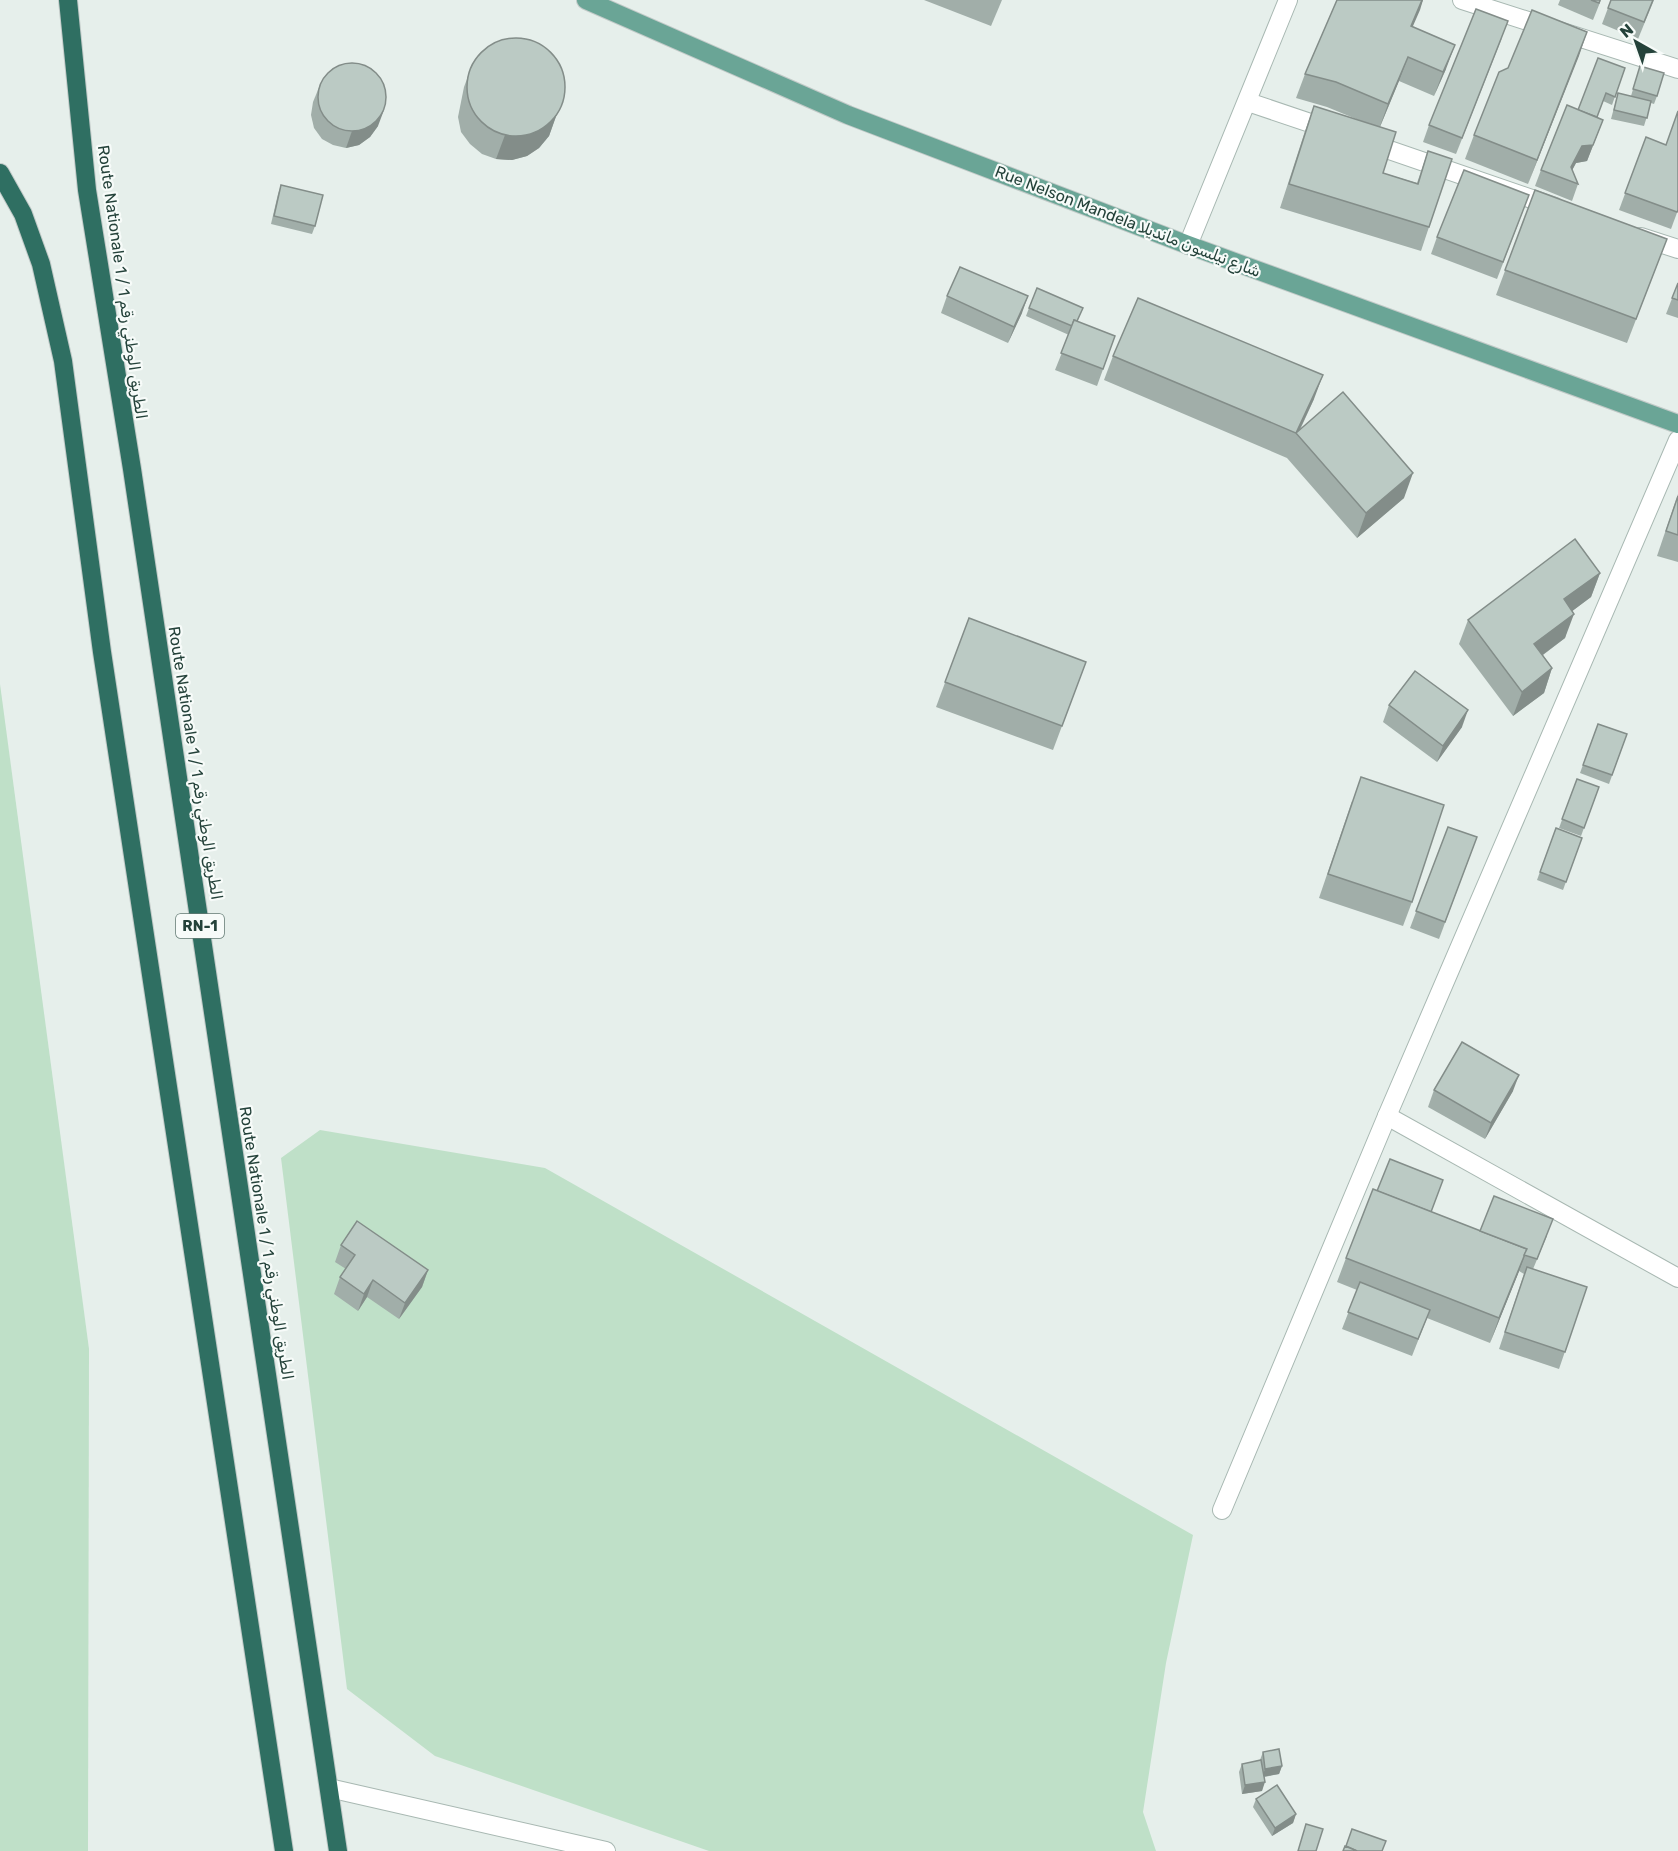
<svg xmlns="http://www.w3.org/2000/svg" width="1678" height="1851" viewBox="0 0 1678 1851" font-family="Rubik,Cairo,sans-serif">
	<rect width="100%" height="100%" fill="#e6efeb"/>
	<g fill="#bfe0c8">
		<polygon points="0,684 89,1349 88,1851 0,1851"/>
		<polygon points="320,1130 545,1168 1193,1535 1166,1663 1143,1812 1156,1851 709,1851 435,1756 347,1689 281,1158"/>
	</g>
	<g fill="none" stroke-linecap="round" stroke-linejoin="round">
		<defs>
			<g id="minor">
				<polyline points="1462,0 1678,69"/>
				<polyline points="1248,102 1331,130"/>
				<polyline points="1369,143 1555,207"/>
				<polyline points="1641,237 1678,249"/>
				<polyline points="1188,245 1288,0"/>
				<polyline points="1387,1116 1678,1278"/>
				<polyline points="1222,1510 1387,1116 1678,440"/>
				<polyline points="329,1788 606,1851"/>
			</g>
			<polyline id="major" points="586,0 848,115 1188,245 1678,424"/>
			<g id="highway">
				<polyline points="68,0 87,190 132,469 338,1851"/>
				<polyline points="0,173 23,214 41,264 63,361 102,652 284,1851"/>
			</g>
		</defs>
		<use href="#minor" stroke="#a8b8b2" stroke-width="20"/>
		<use href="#major" stroke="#c2cac8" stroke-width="20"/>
		<use href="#highway" stroke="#c2cac8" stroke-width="20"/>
		<use href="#minor" stroke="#fff" stroke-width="18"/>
		<use href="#major" stroke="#6aa596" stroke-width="18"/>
		<use href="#highway" stroke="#2f6f62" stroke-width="18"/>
	</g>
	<g fill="#a1aea9">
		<polygon points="924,0 1002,0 991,26"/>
		<polygon points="1337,0 1423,0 1412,27 1446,69 1434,96 1399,81 1380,127 1383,173 1417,183 1428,151 1429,227 1421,251 1280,208 1305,131 1314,106 1361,121 1327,107 1296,98 1305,74"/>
		<polygon points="1560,0 1601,0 1593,20 1558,5"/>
		<polygon points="1611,0 1654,0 1638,39 1602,24"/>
		<polygon points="1587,32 1528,184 1465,159 1474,135 1508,68"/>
		<polygon points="1502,38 1456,154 1423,142 1429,125"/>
		<polygon points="473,63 563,96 549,136 539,148 527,156 512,160 496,159 482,154 470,144 461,132 458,117 464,87"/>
		<polygon points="1640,66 1657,96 1654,104 1651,103 1644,126 1611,119 1618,93 1631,96"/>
		<polygon points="1625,68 1612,105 1603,101 1597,117 1603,120 1587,161 1576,163 1572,170 1578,184 1572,201 1535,186 1541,170"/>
		<polygon points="320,85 378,126 370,137 359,145 346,148 333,145 322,139 314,128 311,115 313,102"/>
		<polygon points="1646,137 1678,210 1671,229 1619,210"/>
		<polygon points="281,185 315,226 312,234 271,224 278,194"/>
		<polygon points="1535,190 1667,239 1627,343 1496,295"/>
		<polygon points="1523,211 1497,279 1431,254 1437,237"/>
		<polygon points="1678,283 1678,318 1666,314"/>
		<polygon points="947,296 1022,313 1008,343 941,313"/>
		<polygon points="1029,308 1077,322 1115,336 1097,386 1055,370 1069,335 1026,316"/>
		<polygon points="1113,356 1314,399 1300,430 1404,498 1357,538 1287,458 1104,380"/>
		<polygon points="1678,494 1678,562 1657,556"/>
		<polygon points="1600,573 1591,597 1572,611 1565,638 1543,655 1552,668 1544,693 1513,716 1459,644 1468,620"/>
		<polygon points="969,618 1086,662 1053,750 936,707"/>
		<polygon points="1389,705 1462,727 1437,762 1383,722"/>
		<polygon points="1598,724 1627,734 1609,784 1580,773"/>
		<polygon points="1577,779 1599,787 1581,836 1559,828"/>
		<polygon points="1352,801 1412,902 1403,926 1319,898"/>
		<polygon points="1448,827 1477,837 1439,939 1410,928"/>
		<polygon points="1556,828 1582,838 1563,890 1537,880"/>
		<polygon points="1434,1090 1513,1091 1485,1139 1428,1107"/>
		<polygon points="1377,1191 1480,1231 1547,1236 1533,1269 1587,1287 1559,1369 1499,1349 1524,1274 1519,1271 1490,1343 1427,1318 1412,1356 1342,1329 1357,1290 1337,1282 1346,1258"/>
		<polygon points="341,1245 428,1270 422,1287 399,1319 367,1297 358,1311 334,1294 340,1277 346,1269 335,1262"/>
		<polygon points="1263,1752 1282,1766 1279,1774 1264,1777 1262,1791 1242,1794 1239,1772 1242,1764 1260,1760"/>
		<polygon points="1256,1799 1296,1814 1293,1823 1272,1836 1253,1807"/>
	</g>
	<g fill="#838d89">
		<polygon points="1422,0 1423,0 1420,10 1402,51 1411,26"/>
		<polygon points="1587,32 1579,56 1528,184 1537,160"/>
		<polygon points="1455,45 1446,69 1434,96 1443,72"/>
		<polygon points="1408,57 1399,81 1379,129 1388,104"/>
		<polygon points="384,110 378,126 370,137 359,145 346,148 352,131"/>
		<polygon points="558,111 549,136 539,148 527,156 512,160 496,159 505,135"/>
		<polygon points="1603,120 1587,161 1576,163 1567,180 1571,167 1582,146"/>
		<polygon points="1028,296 1022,313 1008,343 1014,327"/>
		<polygon points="1323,375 1314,399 1297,435 1296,433"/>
		<polygon points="1413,473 1404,498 1357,538 1366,513"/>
		<polygon points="1600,573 1591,597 1555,624 1564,599"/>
		<polygon points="1574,614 1565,638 1525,668 1534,644"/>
		<polygon points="1552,668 1544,693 1513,716 1522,692"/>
		<polygon points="1468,710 1462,727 1437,762 1443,746"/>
		<polygon points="1519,1075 1513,1091 1485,1139 1491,1123"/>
		<polygon points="1527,1249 1518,1274 1490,1343 1499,1318"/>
		<polygon points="428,1270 422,1287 399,1319 405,1303"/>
		<polygon points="373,1280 367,1297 358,1311 364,1294"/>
		<polygon points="1282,1766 1279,1774 1262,1777 1265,1769"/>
		<polygon points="1265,1782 1262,1791 1242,1794 1245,1785"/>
		<polygon points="1296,1814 1293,1823 1272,1836 1275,1828"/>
	</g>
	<g fill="#bbcac4" stroke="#838d89" stroke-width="1.5">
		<polygon points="1337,0 1422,0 1411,26 1455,45 1443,72 1408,57 1388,104 1336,82 1305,74"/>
		<polygon points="1591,0 1600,0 1599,3"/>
		<polygon points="1611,0 1653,0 1644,22 1608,8"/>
		<polygon points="1476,9 1508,21 1462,138 1429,125"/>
		<polygon points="1532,10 1587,32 1537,160 1474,135 1499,72 1508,68"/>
		<circle cx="516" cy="87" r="49"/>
		<polygon points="1598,58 1625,68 1615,97 1606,93 1597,117 1578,110"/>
		<circle cx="352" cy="97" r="34"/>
		<polygon points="1640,66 1664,73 1657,96 1633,89"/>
		<polygon points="1618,93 1651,101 1647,118 1614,110"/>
		<polygon points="1567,105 1603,120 1593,145 1582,146 1571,167 1578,184 1541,170"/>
		<polygon points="1314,106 1396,132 1383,173 1418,184 1428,151 1452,159 1429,227 1289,184"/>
		<polygon points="1678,111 1678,210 1677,212 1625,193 1646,137 1666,145"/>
		<polygon points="1464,170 1529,195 1503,262 1437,237"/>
		<polygon points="281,185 323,195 315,226 274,216"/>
		<polygon points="1535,190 1667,239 1636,319 1505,270"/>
		<polygon points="960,267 1028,296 1014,327 947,296"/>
		<polygon points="1678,283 1678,300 1672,298"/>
		<polygon points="1037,288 1083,308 1077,321 1074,320 1072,326 1029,308"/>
		<polygon points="1138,298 1323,375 1296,433 1343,392 1413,473 1366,513 1296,433 1113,356"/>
		<polygon points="1074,320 1115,336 1103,369 1061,353"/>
		<polygon points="1678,496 1678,535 1666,531"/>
		<polygon points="1575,539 1600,573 1564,599 1574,614 1534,644 1552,668 1522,692 1468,620"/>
		<polygon points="969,618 1086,662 1062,726 945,682"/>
		<polygon points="1415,671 1468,710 1443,746 1389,705"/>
		<polygon points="1598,724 1627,734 1612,775 1583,765"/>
		<polygon points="1361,777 1444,805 1412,902 1328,874"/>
		<polygon points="1577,779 1599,787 1584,828 1562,819"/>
		<polygon points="1448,827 1477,837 1445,922 1416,911"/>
		<polygon points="1556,828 1582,838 1566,882 1540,872"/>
		<polygon points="1462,1042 1519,1075 1491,1123 1434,1090"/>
		<polygon points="1390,1159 1443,1180 1431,1212 1377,1191"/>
		<polygon points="1373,1189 1527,1249 1499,1318 1346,1258"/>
		<polygon points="1494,1196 1553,1219 1537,1259 1524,1255 1527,1249 1480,1231"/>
		<polygon points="357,1221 428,1270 405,1303 373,1280 364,1294 340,1277 355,1255 341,1245"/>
		<polygon points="1527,1267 1587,1287 1565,1352 1505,1332"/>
		<polygon points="1360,1282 1430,1310 1418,1339 1348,1312"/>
		<polygon points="1279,1749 1282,1766 1265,1769 1263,1752"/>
		<polygon points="1261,1760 1265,1782 1245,1785 1242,1764"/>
		<polygon points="1277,1785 1296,1814 1275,1828 1256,1799"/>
		<polygon points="1306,1824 1323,1829 1316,1851 1298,1851"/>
		<polygon points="1352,1829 1386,1841 1382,1851 1357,1851 1346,1846"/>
		<polygon points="1345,1846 1357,1851 1343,1851"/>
	</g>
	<g text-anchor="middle" stroke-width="4.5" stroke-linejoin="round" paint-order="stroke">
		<rect fill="#f7fbf9" stroke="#637a73" stroke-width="1.5" x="176" y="914" width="48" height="24" rx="4.5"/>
		<g font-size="15" font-weight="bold" fill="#24423a">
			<text x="200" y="931">RN-1</text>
		</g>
		<g font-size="16" fill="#24423a" stroke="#f7fbf9">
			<text transform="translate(1128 221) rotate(21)" y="6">Rue Nelson Mandela شارع نيلسون مانديلا</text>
			<text transform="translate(123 282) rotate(82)" y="6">Route Nationale 1 / الطريق الوطني رقم 1</text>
			<text transform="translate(196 763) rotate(81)" y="6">Route Nationale 1 / الطريق الوطني رقم 1</text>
			<text transform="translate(267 1243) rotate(81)" y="6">Route Nationale 1 / الطريق الوطني رقم 1</text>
		</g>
	</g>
	<g transform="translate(1636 42) rotate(320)" stroke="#f7fbf9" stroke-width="4.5" paint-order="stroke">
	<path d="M0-4.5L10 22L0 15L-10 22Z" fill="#24423a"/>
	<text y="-9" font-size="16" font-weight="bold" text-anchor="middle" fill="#24423a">N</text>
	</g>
</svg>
